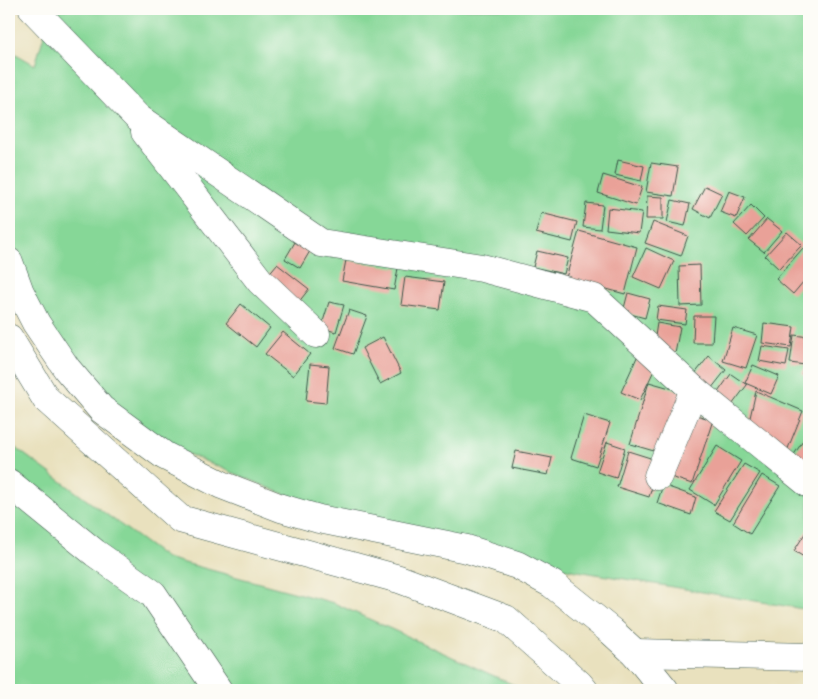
<svg xmlns="http://www.w3.org/2000/svg" width="818" height="699" viewBox="0 0 818 699" font-family="Mali,sans-serif">
	<rect width="100%" height="100%" fill="#fdfcf7"/>
	<filter id="ink" filterUnits="userSpaceOnUse"><feTurbulence type="fractalNoise" baseFrequency=".02" numOctaves="2"/><feDisplacementMap in="SourceGraphic" scale="10" xChannelSelector="R" yChannelSelector="G"/><feConvolveMatrix kernelMatrix="1 2 1 2 8 2 1 2 1" color-interpolation-filters="sRGB"/></filter>
	<filter id="wash" filterUnits="userSpaceOnUse"><feTurbulence type="fractalNoise" baseFrequency=".0096" numOctaves="4" result="noise"/><feDisplacementMap in="SourceGraphic" scale="20" xChannelSelector="R" yChannelSelector="G"/><feGaussianBlur stdDeviation="1.12" result="paint"/><feColorMatrix in="noise" values="0 0 0 0 0 0 0 0 0 0 0 0 0 0 0 0 0 1.4 0 .05"/><feComposite in="paint" operator="in"/></filter>
	<g filter="url(#wash)">
		<rect width="100%" height="100%" fill="#e9e1be"/>
		<g fill="#86d797" stroke="#528a66">
			<polygon points="52,9 809,9 809,610 394,540 97,416 9,253 9,50 35,65"/>
			<polygon points="9,443 166,558 334,603 516,686 519,690 9,690"/>
		</g>
		<g id="blocks">
			<g fill="#e9a198">
				<polygon points="618,160 644,166 641,181 615,175"/>
				<polygon points="651,163 678,167 673,196 646,192"/>
				<polygon points="603,175 642,187 636,205 598,193"/>
				<polygon points="705,186 722,194 710,218 693,209"/>
				<polygon points="729,191 745,197 736,218 720,212"/>
				<polygon points="647,196 663,197 663,219 646,219"/>
				<polygon points="672,200 690,204 685,226 667,222"/>
				<polygon points="586,203 603,205 600,229 583,227"/>
				<polygon points="751,205 764,218 747,236 734,224"/>
				<polygon points="608,208 642,212 639,233 606,229"/>
				<polygon points="541,213 577,222 572,242 536,233"/>
				<polygon points="767,219 782,231 764,252 749,240"/>
				<polygon points="653,222 688,236 681,256 645,243"/>
				<polygon points="579,231 637,247 625,294 566,278"/>
				<polygon points="787,232 802,245 779,269 765,256"/>
				<polygon points="298,237 313,246 300,268 285,259"/>
				<polygon points="646,248 674,261 661,289 633,277"/>
				<polygon points="803,248 809,254 809,275 793,294 776,279"/>
				<polygon points="537,251 568,258 564,274 533,267"/>
				<polygon points="346,260 398,268 394,290 342,281"/>
				<polygon points="277,264 309,289 294,308 262,282"/>
				<polygon points="700,265 701,305 680,306 679,266"/>
				<polygon points="405,277 444,282 440,310 401,305"/>
				<polygon points="628,293 650,299 645,318 623,312"/>
				<polygon points="329,302 344,305 336,332 321,328"/>
				<polygon points="241,304 270,328 256,347 226,323"/>
				<polygon points="658,306 687,310 685,324 656,320"/>
				<polygon points="349,310 367,316 353,354 335,348"/>
				<polygon points="694,316 714,316 712,343 693,343"/>
				<polygon points="657,323 680,327 675,354 653,350"/>
				<polygon points="764,323 794,327 791,347 762,343"/>
				<polygon points="733,328 757,335 746,368 723,361"/>
				<polygon points="283,332 310,354 293,376 265,354"/>
				<polygon points="794,335 809,337 805,365 790,363"/>
				<polygon points="383,337 401,373 380,384 362,348"/>
				<polygon points="762,346 789,350 786,366 759,361"/>
				<polygon points="638,355 657,364 640,400 621,392"/>
				<polygon points="709,356 726,370 707,394 690,380"/>
				<polygon points="809,359 809,378 802,374"/>
				<polygon points="310,364 329,366 326,403 306,401"/>
				<polygon points="753,365 779,376 771,394 745,383"/>
				<polygon points="731,374 747,385 726,413 711,402"/>
				<polygon points="649,382 684,392 664,454 630,444"/>
				<polygon points="756,391 803,411 787,451 749,422"/>
				<polygon points="686,412 713,420 692,484 665,475"/>
				<polygon points="584,415 610,423 596,466 571,458"/>
				<polygon points="809,432 809,467 791,459"/>
				<polygon points="607,442 625,448 616,478 597,472"/>
				<polygon points="717,446 741,461 714,505 690,490"/>
				<polygon points="516,451 552,458 548,475 512,468"/>
				<polygon points="628,451 660,461 649,497 617,487"/>
				<polygon points="744,464 760,473 730,520 714,511"/>
				<polygon points="762,475 780,486 750,534 733,523"/>
				<polygon points="663,485 696,497 691,515 657,503"/>
				<polygon points="809,527 809,560 794,551"/>
			</g>
		</g>
	</g>
	<g filter="url(#ink)">
		<use href="#blocks" fill-opacity="0" stroke="#3d5649" stroke-width="1"/>
		<g fill="none" stroke-linecap="round" stroke-linejoin="round">
			<defs>
				<g id="minor">
					<polyline points="33,9 138,118 321,243 482,268 594,298 694,390 809,484"/>
					<polyline points="145,132 260,281 316,334"/>
					<polyline points="9,262 20,292 36,323 67,369 101,409 165,456 222,485 281,508 319,519 467,549 517,565 552,584 611,631 635,653 665,690"/>
					<polyline points="9,338 46,399 180,519 399,579 506,619 579,684 584,690"/>
					<polyline points="658,476 694,390"/>
					<polyline points="9,483 95,553 153,594 218,690"/>
					<polyline points="635,653 809,657"/>
				</g>
			</defs>
			<use href="#minor" stroke="#3d5649" stroke-width="29"/>
			<use href="#minor" stroke="#fff" stroke-width="28"/>
		</g>
	</g>
	<rect width="818" height="699" fill="none" stroke="#fdfcf7" stroke-width="30"/>
</svg>
